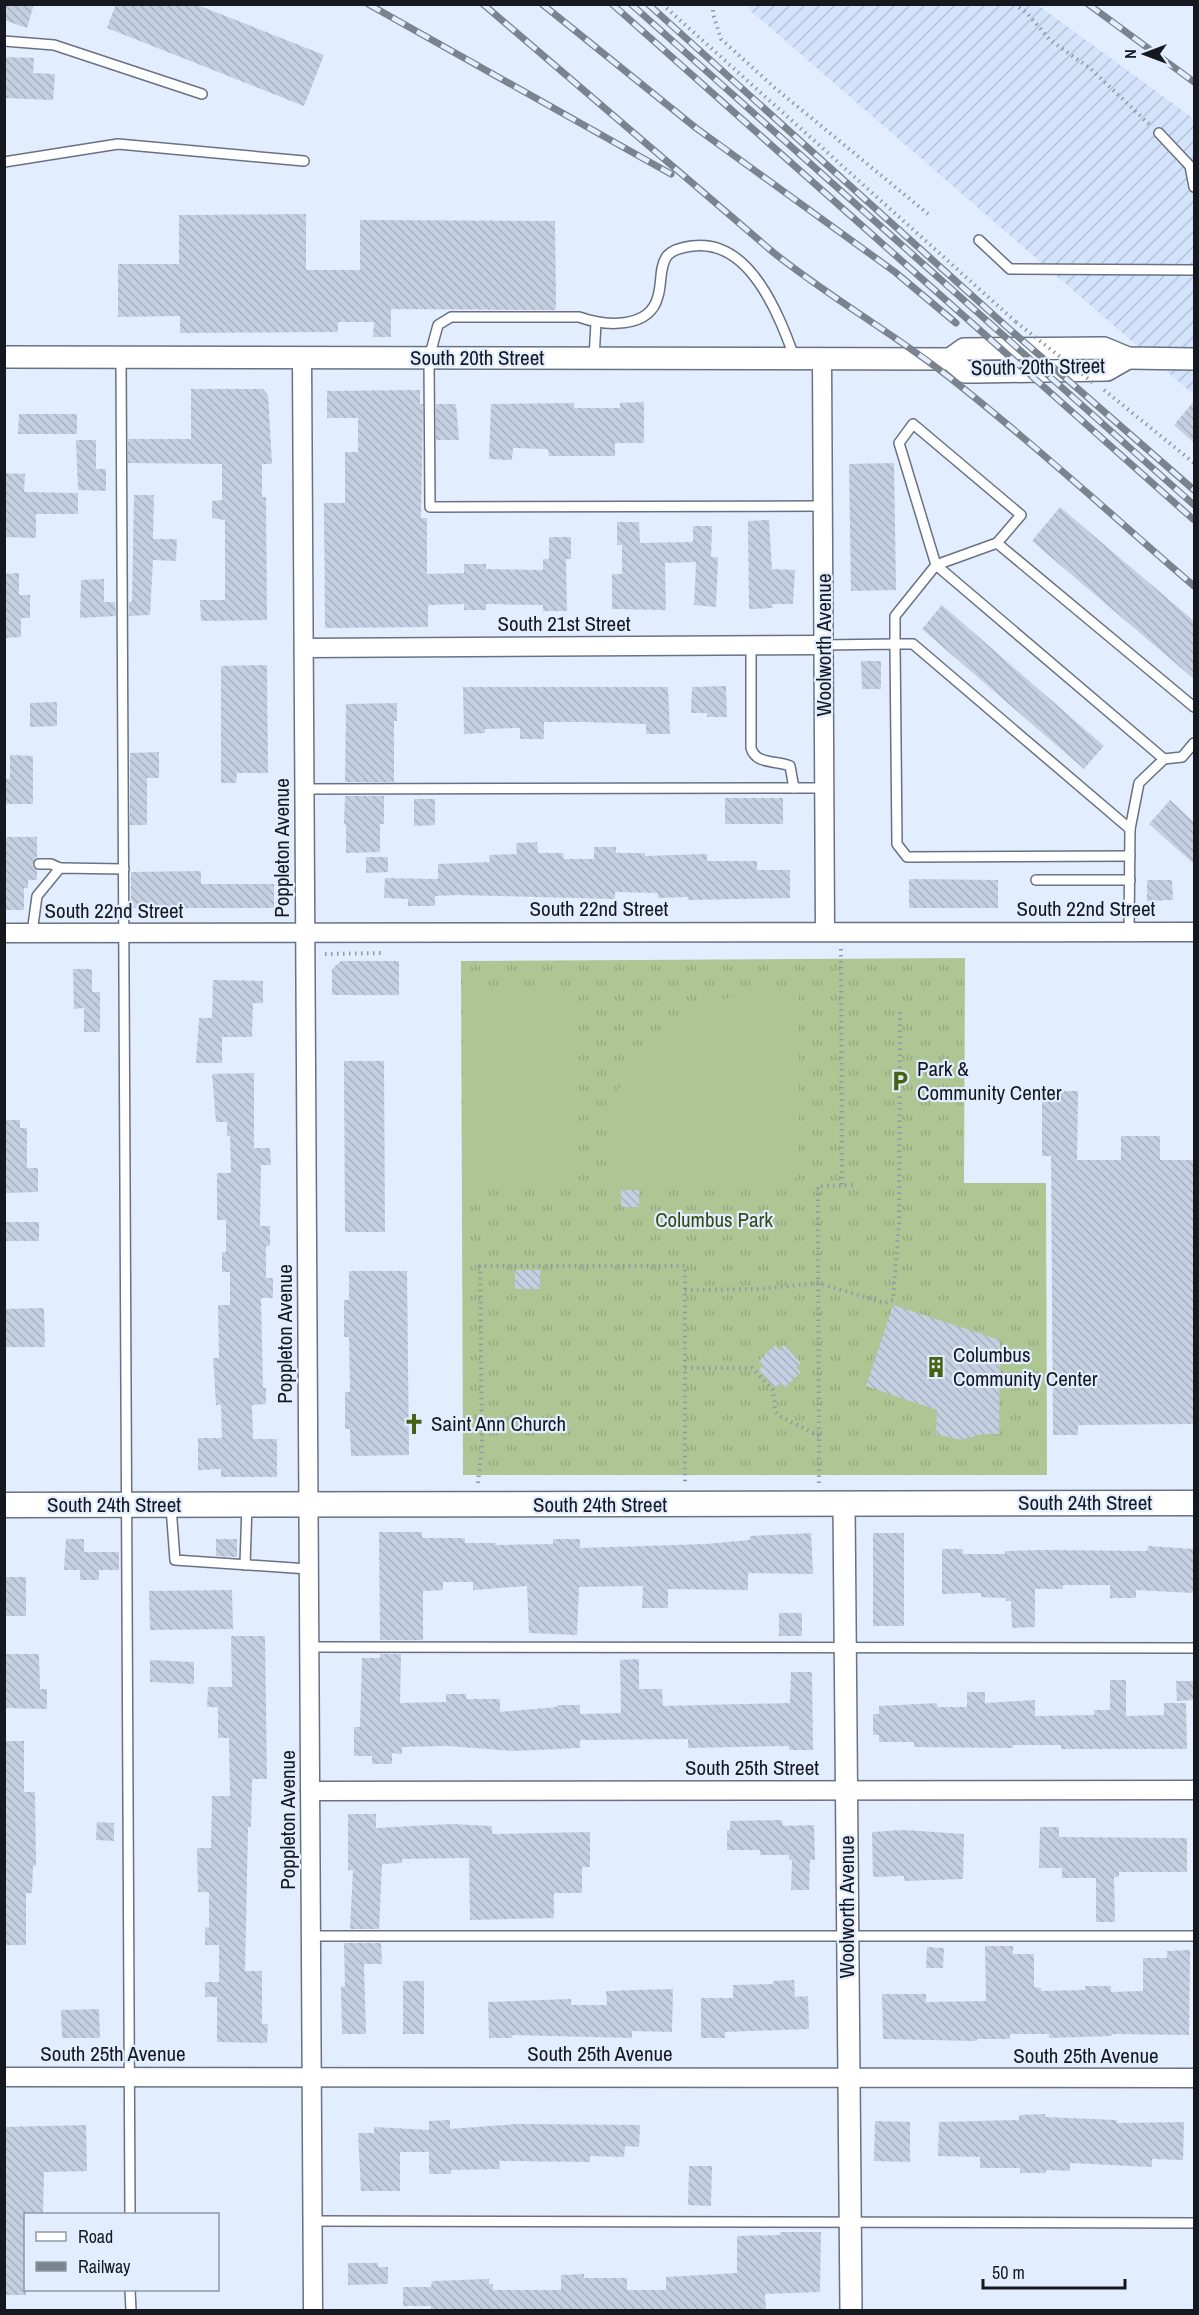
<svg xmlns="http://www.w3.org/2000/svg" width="1199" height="2315" viewBox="0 0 1199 2315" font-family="'Archivo Narrow',sans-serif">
	<defs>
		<pattern id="industrial-furrows" width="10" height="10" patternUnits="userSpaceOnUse" patternTransform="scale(1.5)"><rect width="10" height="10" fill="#d3e3fb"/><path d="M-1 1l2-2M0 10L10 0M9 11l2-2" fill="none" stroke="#b4c2d7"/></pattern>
		<pattern id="grass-tufts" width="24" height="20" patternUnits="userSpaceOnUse" patternTransform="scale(1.5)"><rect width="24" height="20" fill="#aec693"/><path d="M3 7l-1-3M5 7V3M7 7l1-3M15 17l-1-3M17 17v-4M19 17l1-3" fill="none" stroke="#95aa7e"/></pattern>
		<pattern id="building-back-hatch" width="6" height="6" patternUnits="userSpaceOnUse" patternTransform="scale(1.5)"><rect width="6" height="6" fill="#c4cfe1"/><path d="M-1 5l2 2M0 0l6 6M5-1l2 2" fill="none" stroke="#a8b1c1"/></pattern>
	</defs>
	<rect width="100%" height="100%" fill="#e2edff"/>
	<polygon fill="url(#industrial-furrows)" points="744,5 1038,5 1194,119 1194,395"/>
	<polygon fill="url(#grass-tufts)" points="965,958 964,1183 1046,1183 1047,1475 463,1475 461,961"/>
	<g fill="#aec693">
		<polygon points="572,992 573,1185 467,1185 466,993"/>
		<path d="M749 992H799V1175L783 1189 611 1190C612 1161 607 1127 615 1099 618 1087 628 1073 636 1063 665 1025 702 1003 749 992Z"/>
	</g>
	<g fill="url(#building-back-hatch)">
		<polygon points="4,4 34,4 27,28 4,20"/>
		<polygon points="116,4 195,4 324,55 304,106 107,28"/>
		<polygon points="4,57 34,58 33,73 55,74 53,100 4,98"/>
		<polygon points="306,214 306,270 360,270 360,220 555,221 556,306 555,310 391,309 391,337 373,337 374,322 338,322 338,332 180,333 180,316 118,317 118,264 179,264 179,215"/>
		<polygon points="191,389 263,389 268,395 272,464 262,464 262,497 266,497 267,620 201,621 200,600 225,600 225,520 212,518 212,501 222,500 222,464 128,463 128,439 191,439"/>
		<polygon points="420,390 420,404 423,404 421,518 427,518 427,574 464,573 464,564 486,564 486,569 543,570 543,559 549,559 549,537 571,537 571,559 566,559 567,611 543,611 543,605 486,604 486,610 464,610 464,604 428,605 428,627 325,628 324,503 345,503 345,452 358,452 358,418 327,418 327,391"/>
		<polygon points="1194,401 1194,443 1174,425"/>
		<polygon points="644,402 644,443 615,443 615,456 549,456 548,449 513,448 512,460 489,459 491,404 574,403 574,408 620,408 620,403"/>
		<polygon points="436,404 456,404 459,440 436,440"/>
		<polygon points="19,414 77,414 77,434 18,434"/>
		<polygon points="76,440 96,440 96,469 106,469 106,491 78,490"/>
		<polygon points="894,463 896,590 851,591 849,464"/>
		<polygon points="4,473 25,474 24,492 78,493 78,514 36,514 36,538 4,537"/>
		<polygon points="134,495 154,495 153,539 177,539 176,561 153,560 150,615 129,616 129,602 132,602"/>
		<polygon points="1060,507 1194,621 1194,679 1032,541"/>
		<polygon points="769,520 772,569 795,570 793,604 772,604 773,608 749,609 748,521"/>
		<polygon points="617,522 639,522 640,543 693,542 693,526 712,526 711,557 718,557 716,607 694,605 696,562 665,563 666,610 612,609 612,574 622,574 622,545 617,545"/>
		<polygon points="19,573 19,595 30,595 30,618 21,618 21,637 4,638 4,574"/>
		<polygon points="104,579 104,602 115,602 116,616 80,618 81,580"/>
		<polygon points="942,605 1104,746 1084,769 922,629"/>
		<polygon points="861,661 881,661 881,689 862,689"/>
		<polygon points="267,665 268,773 237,773 236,783 221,783 221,666"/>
		<polygon points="726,686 727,717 707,717 707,713 691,713 692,687"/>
		<polygon points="463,687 668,687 670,734 646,734 646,724 584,722 544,722 544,739 520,739 520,728 485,729 485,733 464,734"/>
		<polygon points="57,702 57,726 30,727 30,703"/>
		<polygon points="397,703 397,721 394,721 394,782 345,782 346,704"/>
		<polygon points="159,752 159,778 147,778 147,825 130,825 130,753"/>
		<polygon points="10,755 33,756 33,804 4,804 4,779 10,779"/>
		<polygon points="345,796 384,796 384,824 380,824 380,852 346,853 346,824 344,824"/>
		<rect x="725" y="798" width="58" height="26"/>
		<polygon points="414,799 435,799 435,825 414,826"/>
		<polygon points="1170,800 1194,822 1194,864 1149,824"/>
		<polygon points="4,837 37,837 37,858 32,865 37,870 37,880 28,880 28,888 24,888 24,910 4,910"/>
		<polygon points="537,842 538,853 563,853 564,859 594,859 594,847 616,847 616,853 645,853 645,856 707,854 707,861 757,861 757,870 790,870 790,898 688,900 688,897 658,898 658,893 615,892 615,899 458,895 435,896 435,906 408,906 408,899 384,898 385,878 438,879 438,864 490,862 489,855 517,854 516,843"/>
		<polygon points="366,857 388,857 388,872 366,873"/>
		<polygon points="201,871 201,884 274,884 274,908 131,908 131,872"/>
		<polygon points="909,879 998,880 998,908 909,908"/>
		<polygon points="1147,880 1172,880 1173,900 1147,901"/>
		<polygon points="341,961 399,961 399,995 332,995 332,969"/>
		<polygon points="73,969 92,969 92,992 100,992 100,1032 84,1032 84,1008 74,1009"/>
		<polygon points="213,980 263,981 263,1003 253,1003 252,1037 222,1037 222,1063 196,1063 199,1018 212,1018"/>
		<polygon points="344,1061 384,1061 385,1232 345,1232"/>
		<polygon points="254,1073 254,1148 270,1148 271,1165 261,1165 260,1226 270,1226 270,1246 266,1246 266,1278 273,1278 273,1298 261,1298 263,1388 266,1388 266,1404 252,1405 253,1439 277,1439 277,1477 221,1477 221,1469 198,1470 198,1438 222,1438 221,1405 216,1405 213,1358 219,1358 218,1305 230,1305 230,1272 222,1272 222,1252 226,1252 226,1220 217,1220 217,1173 231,1173 230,1136 227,1136 227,1122 216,1122 212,1074"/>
		<polygon points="1042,1091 1078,1091 1077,1160 1121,1160 1121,1136 1160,1136 1160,1160 1194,1160 1194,1424 1078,1425 1078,1435 1053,1435 1051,1156 1042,1156"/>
		<polygon points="4,1120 20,1120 20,1128 27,1128 27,1168 38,1168 38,1192 4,1193"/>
		<rect x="621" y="1190" width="18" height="17"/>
		<rect x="4" y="1222" width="35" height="19"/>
		<rect x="515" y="1270" width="25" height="19"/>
		<polygon points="349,1271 407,1271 409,1455 351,1456 350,1429 345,1429 345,1392 350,1392 349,1337 344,1337 344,1300 349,1300"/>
		<polygon points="893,1305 1000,1340 999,1434 982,1434 961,1440 936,1434 937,1410 866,1386"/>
		<polygon points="44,1308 45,1347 4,1347 4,1309"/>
		<polygon points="775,1345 780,1350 784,1345 801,1363 796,1368 801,1372 784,1388 780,1383 775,1388 759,1370 763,1365 759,1361"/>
		<polygon points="379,1532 422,1532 422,1538 465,1538 465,1543 496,1543 496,1545 553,1544 553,1539 580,1539 580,1548 706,1544 750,1540 750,1536 811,1533 813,1574 748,1573 748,1590 668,1589 668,1608 642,1608 643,1586 579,1587 577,1635 529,1633 527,1586 473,1590 473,1582 443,1582 443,1590 423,1591 423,1640 380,1640"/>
		<rect x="873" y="1533" width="31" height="93"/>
		<polygon points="66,1539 84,1539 84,1552 119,1552 119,1570 99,1570 99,1580 80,1580 80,1570 64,1570"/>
		<polygon points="216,1539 237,1539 237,1557 216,1556"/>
		<polygon points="1148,1546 1194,1549 1194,1593 1136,1590 1136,1598 1110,1598 1110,1585 1063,1585 1063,1589 1035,1589 1035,1627 1012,1628 1011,1601 1006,1601 1006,1598 981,1597 981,1593 942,1594 942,1549 963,1549 963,1554 1005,1554 1005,1551 1040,1550 1147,1551"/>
		<rect x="4" y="1577" width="22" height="39"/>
		<polygon points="232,1590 233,1629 150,1630 149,1591"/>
		<rect x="779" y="1613" width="23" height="23"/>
		<polygon points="231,1636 265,1636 267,1779 252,1779 251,1827 248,1827 245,1971 262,1971 262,2024 268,2024 267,2043 217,2042 217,1997 205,1997 205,1982 219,1982 219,1945 205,1945 205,1927 209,1928 209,1892 198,1892 197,1848 211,1848 212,1796 230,1796 229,1738 218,1738 218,1707 207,1707 208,1687 232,1687"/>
		<polygon points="4,1654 39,1654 40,1689 47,1689 47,1709 4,1708"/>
		<polygon points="380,1654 401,1654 400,1703 446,1702 446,1694 466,1694 466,1699 500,1699 500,1712 557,1707 557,1705 580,1705 580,1714 621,1713 620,1660 639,1659 639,1689 662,1689 663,1706 790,1703 791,1672 812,1672 813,1750 789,1750 789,1746 688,1748 688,1739 580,1740 580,1748 514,1751 447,1746 402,1747 402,1754 392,1753 392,1764 372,1764 372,1756 354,1756 354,1727 360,1727 362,1658 380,1658"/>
		<polygon points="150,1660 194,1662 194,1684 150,1682"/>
		<polygon points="1110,1680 1126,1680 1126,1716 1164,1715 1164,1703 1186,1703 1187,1749 1061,1749 1061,1745 1013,1745 1013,1748 914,1747 914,1742 879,1742 879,1735 873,1735 873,1714 879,1714 879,1706 937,1703 937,1707 967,1707 967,1692 985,1692 985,1703 1035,1700 1035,1716 1094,1715 1094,1710 1110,1710"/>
		<polygon points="1176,1681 1194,1681 1194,1700 1177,1701"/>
		<polygon points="4,1741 24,1741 24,1792 35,1792 36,1866 33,1866 32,1893 26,1893 26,1945 4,1945"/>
		<polygon points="348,1814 376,1814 376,1828 452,1824 492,1826 492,1834 590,1832 590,1867 582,1867 582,1893 554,1893 554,1918 470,1920 469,1858 402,1859 402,1863 382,1864 379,1929 350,1929 353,1870 348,1870"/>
		<polygon points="782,1820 783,1826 814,1825 815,1860 810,1860 809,1890 791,1890 792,1860 789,1860 789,1855 760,1855 760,1850 727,1850 727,1830 730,1830 730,1821"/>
		<polygon points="97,1822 114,1823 114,1841 96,1840"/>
		<polygon points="1040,1827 1059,1827 1059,1837 1187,1838 1187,1872 1119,1872 1119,1877 1114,1877 1115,1922 1096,1922 1096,1878 1062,1878 1062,1868 1039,1868"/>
		<polygon points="904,1830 964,1834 963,1879 904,1881 904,1876 873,1877 872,1832"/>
		<polygon points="344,1943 381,1943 382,1964 364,1964 366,2034 342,2034 341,1987 345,1986"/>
		<polygon points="985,1946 1013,1946 1013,1954 1034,1954 1034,1987 1041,1988 1041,1991 1085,1990 1085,1986 1111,1986 1111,1992 1143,1991 1143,1958 1167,1958 1167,1951 1190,1950 1189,2035 1112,2034 1112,2036 1049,2038 1049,2034 1010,2034 1010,2039 977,2039 977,2041 883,2039 882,1994 926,1994 926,2002 986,2001"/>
		<polygon points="927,1947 944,1948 943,1968 926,1968"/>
		<polygon points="794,1980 795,1997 808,1996 809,2029 725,2032 725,2038 701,2038 701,1998 733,1998 733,1985 773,1984 773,1981"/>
		<rect x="403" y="1981" width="21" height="53"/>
		<polygon points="673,1989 672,2032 632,2031 632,2038 512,2035 512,2038 489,2038 488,2002 571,1999 571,2005 607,2005 606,1991"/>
		<polygon points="99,2009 100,2038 62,2038 61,2010"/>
		<polygon points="1045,2114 1045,2117 1117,2120 1117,2123 1184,2122 1183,2160 1152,2159 1152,2167 1070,2163 1070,2171 1046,2170 1046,2173 1020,2173 1020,2168 980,2168 980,2157 938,2156 939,2122 1019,2120 1019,2115"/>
		<polygon points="450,2120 450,2129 516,2124 640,2125 639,2147 625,2146 624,2157 590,2156 590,2162 499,2161 500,2169 451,2170 451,2174 429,2174 429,2152 400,2152 400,2191 361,2191 358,2133 374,2133 374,2127 429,2130 429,2121"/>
		<polygon points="875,2121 910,2122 910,2162 874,2161"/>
		<polygon points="86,2125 87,2171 44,2172 43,2214 26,2214 26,2295 4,2295 4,2127"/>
		<polygon points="689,2166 712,2166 711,2206 688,2205"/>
		<polygon points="780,2232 821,2232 820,2292 765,2294 766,2310 431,2310 431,2306 403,2306 403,2287 431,2287 432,2281 489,2279 489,2284 493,2284 493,2290 561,2290 561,2275 584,2274 584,2278 627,2278 627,2290 666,2290 666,2277 737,2273 737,2236 780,2235"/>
		<polygon points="348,2263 378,2263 378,2267 388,2267 388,2284 348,2285"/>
	</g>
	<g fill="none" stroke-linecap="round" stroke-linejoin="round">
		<defs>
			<g id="service">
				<polyline points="4,41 54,45 202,94"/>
				<polyline points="1159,133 1190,166 1194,187"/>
				<polyline points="4,162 118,144 304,161"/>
				<polyline points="979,240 1010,269 1194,270"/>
				<polyline points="121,357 130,2214"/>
				<polyline points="594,358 596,323"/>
				<path d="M795 359C779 315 750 238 692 246 684 247 673 249 667 256 659 267 662 284 658 296 650 330 604 326 579 317H451L438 325 429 358 430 507 823 506"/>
				<polyline points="997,543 1194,707"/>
				<polyline points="824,645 895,644 897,844 907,857 1130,856"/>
				<path d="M751 646V748C756 765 776 760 790 766L794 788"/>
				<polyline points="304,789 825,788"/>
				<polyline points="1130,829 913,644 895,644 895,616 936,565 997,543 1021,515 913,424 899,443 936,565 1164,759"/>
				<polyline points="39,864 51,864 60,868"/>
				<polyline points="1036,880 1130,880"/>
				<polyline points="1129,931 1130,829 1139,783 1164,759 1182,757 1194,743"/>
				<polyline points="32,933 37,896 60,868 124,869"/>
				<polyline points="171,1507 175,1560 308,1569"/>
				<polyline points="245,1565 247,1505"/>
				<polyline points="309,1647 1194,1648"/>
				<polyline points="311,1936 1194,1936"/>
				<polyline points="313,2221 1194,2223"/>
				<polyline points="130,2290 131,2310"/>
			</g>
			<g id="minor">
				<polyline points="302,358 313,2310"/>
				<polyline points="822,359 825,930"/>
				<polyline points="304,648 824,645"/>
				<polyline points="4,933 1194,932"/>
				<polyline points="310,1791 1194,1790"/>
				<polyline points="4,2077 1194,2078"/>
			</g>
			<g id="tertiary">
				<polyline points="4,357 950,359 964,349 1104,348 1128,358 1194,359"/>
				<polyline points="950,359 965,372 977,372 1107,370 1128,358"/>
				<polyline points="844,1504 851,2310"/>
			</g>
			<polyline id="secondary" points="4,1505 1194,1503"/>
		</defs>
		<use href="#service" stroke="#687282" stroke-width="12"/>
		<use href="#minor" stroke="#687282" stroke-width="21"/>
		<use href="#tertiary" stroke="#687282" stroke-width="24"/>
		<use href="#secondary" stroke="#687282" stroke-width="27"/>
		<g stroke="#9199a7" stroke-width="4" stroke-dasharray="1.5 4.5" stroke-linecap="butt">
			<polyline points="662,4 1016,322"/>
			<polyline points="713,4 713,14 721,39 775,88 928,214"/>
			<polyline points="1014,4 1027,13 1050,40 1091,69 1150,125"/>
			<polyline points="1104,390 1194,463"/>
			<polyline points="841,949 842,1185"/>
			<polyline points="325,954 383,953"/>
			<polyline points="685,1290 759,1289 818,1283 885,1303 893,1300 899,1224 900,1012"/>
			<polyline points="685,1368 752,1368 773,1390 775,1411 780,1416 819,1436"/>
			<polyline points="478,1483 482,1448 480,1266 685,1266 685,1484"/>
			<polyline points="819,1483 818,1186 855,1185"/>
		</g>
		<use href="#service" stroke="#fff" stroke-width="9"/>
		<use href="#minor" stroke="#fff" stroke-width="18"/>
		<use href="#tertiary" stroke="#fff" stroke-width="21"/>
		<use href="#secondary" stroke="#fff" stroke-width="24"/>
		<defs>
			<g id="rail">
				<polyline points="368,4 671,174"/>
				<path d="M483 4 774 253C833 300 900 337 959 385 1040 449 1116 519 1194 586"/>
				<polyline points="542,4 696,128 895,272 956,323"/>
				<polyline points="612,4 1194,520"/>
				<polyline points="631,4 1194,505"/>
				<polyline points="648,4 1007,327 1194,490"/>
				<polyline points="1088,4 1194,82"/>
			</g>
		</defs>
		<use href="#rail" stroke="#7b838f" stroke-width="7"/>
		<use href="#rail" stroke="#e2edff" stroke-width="4.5" stroke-dasharray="14" stroke-linecap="butt"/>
		<polyline stroke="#9199a7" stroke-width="4" stroke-dasharray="1.5 4.5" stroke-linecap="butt" points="1016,322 1096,385"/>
	</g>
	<defs>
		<symbol id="parking-bare" viewBox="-9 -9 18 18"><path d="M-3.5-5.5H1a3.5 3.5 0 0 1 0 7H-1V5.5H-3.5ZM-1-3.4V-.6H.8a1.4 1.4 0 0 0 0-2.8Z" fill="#456215" stroke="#e2edff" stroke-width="2.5" paint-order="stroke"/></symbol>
		<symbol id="building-bare" viewBox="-9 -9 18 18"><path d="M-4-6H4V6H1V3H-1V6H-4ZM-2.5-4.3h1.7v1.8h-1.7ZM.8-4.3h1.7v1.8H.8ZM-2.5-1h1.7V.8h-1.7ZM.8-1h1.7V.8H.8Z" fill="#456215" stroke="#e2edff" stroke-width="2.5" paint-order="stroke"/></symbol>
		<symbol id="church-bare" viewBox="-9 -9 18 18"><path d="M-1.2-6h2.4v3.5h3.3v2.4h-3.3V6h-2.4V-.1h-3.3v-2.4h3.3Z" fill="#456215" stroke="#e2edff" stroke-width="2.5" paint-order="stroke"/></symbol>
	</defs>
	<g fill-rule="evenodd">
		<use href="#parking-bare" x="885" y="1066" width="30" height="30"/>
		<use href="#building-bare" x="921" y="1352" width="30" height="30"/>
		<use href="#church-bare" x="399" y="1409" width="30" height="30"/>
	</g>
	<g text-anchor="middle" stroke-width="4.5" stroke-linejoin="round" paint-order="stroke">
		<g font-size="21" fill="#15191f" stroke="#e2edff">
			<text x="477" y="365">South 20th Street</text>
			<text transform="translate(1038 367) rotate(-1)" y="7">South 20th Street</text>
			<text x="564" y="631">South 21st Street</text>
			<text transform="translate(824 645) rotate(-90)" y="7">Woolworth Avenue</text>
			<text transform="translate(282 848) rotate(-90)" y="7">Poppleton Avenue</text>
			<text x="599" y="916">South 22nd Street</text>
			<text x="1086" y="916">South 22nd Street</text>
			<text x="114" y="918">South 22nd Street</text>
			<text transform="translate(285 1334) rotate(-90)" y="7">Poppleton Avenue</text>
			<text x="1085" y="1510">South 24th Street</text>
			<text x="114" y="1512">South 24th Street</text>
			<text x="600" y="1512">South 24th Street</text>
			<text x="752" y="1775">South 25th Street</text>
			<text transform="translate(288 1820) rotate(-90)" y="7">Poppleton Avenue</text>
			<text transform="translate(847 1907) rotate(-90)" y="7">Woolworth Avenue</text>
			<text x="113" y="2061">South 25th Avenue</text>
			<text x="600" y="2061">South 25th Avenue</text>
			<text x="1086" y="2063">South 25th Avenue</text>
		</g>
		<g font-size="21" fill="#15191f" stroke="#e2edff" text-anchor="start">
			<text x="917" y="1076">Park &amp;<tspan x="917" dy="24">Community Center</tspan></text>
			<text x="953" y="1362">Columbus<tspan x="953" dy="24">Community Center</tspan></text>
			<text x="431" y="1431">Saint Ann Church</text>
		</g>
		<g font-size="21" fill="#354b13" stroke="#e2edff">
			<text x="714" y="1227">Columbus Park</text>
		</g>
	</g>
	<rect width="1199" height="2315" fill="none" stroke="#15191f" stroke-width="12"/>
	<rect x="24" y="2213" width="195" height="78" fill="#e2edff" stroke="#9098a5" stroke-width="1.5"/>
	<rect x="36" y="2232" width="30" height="9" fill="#ffffff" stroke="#9098a5" stroke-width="1.5"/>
	<text x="78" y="2243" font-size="18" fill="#15191f">Road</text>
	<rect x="36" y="2262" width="30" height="9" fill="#7b838f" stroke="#9098a5" stroke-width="1.5"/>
	<text x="78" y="2273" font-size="18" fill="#15191f">Railway</text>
	<g transform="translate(1145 54) rotate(270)" stroke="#e2edff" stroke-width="4.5" paint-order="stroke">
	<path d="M0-4.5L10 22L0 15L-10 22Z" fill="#15191f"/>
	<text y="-9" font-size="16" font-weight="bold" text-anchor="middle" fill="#15191f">N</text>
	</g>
	<path d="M983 2279v9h142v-9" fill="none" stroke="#15191f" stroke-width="3"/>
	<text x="992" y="2279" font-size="18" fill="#15191f" stroke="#e2edff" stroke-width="4.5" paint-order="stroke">50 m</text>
</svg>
